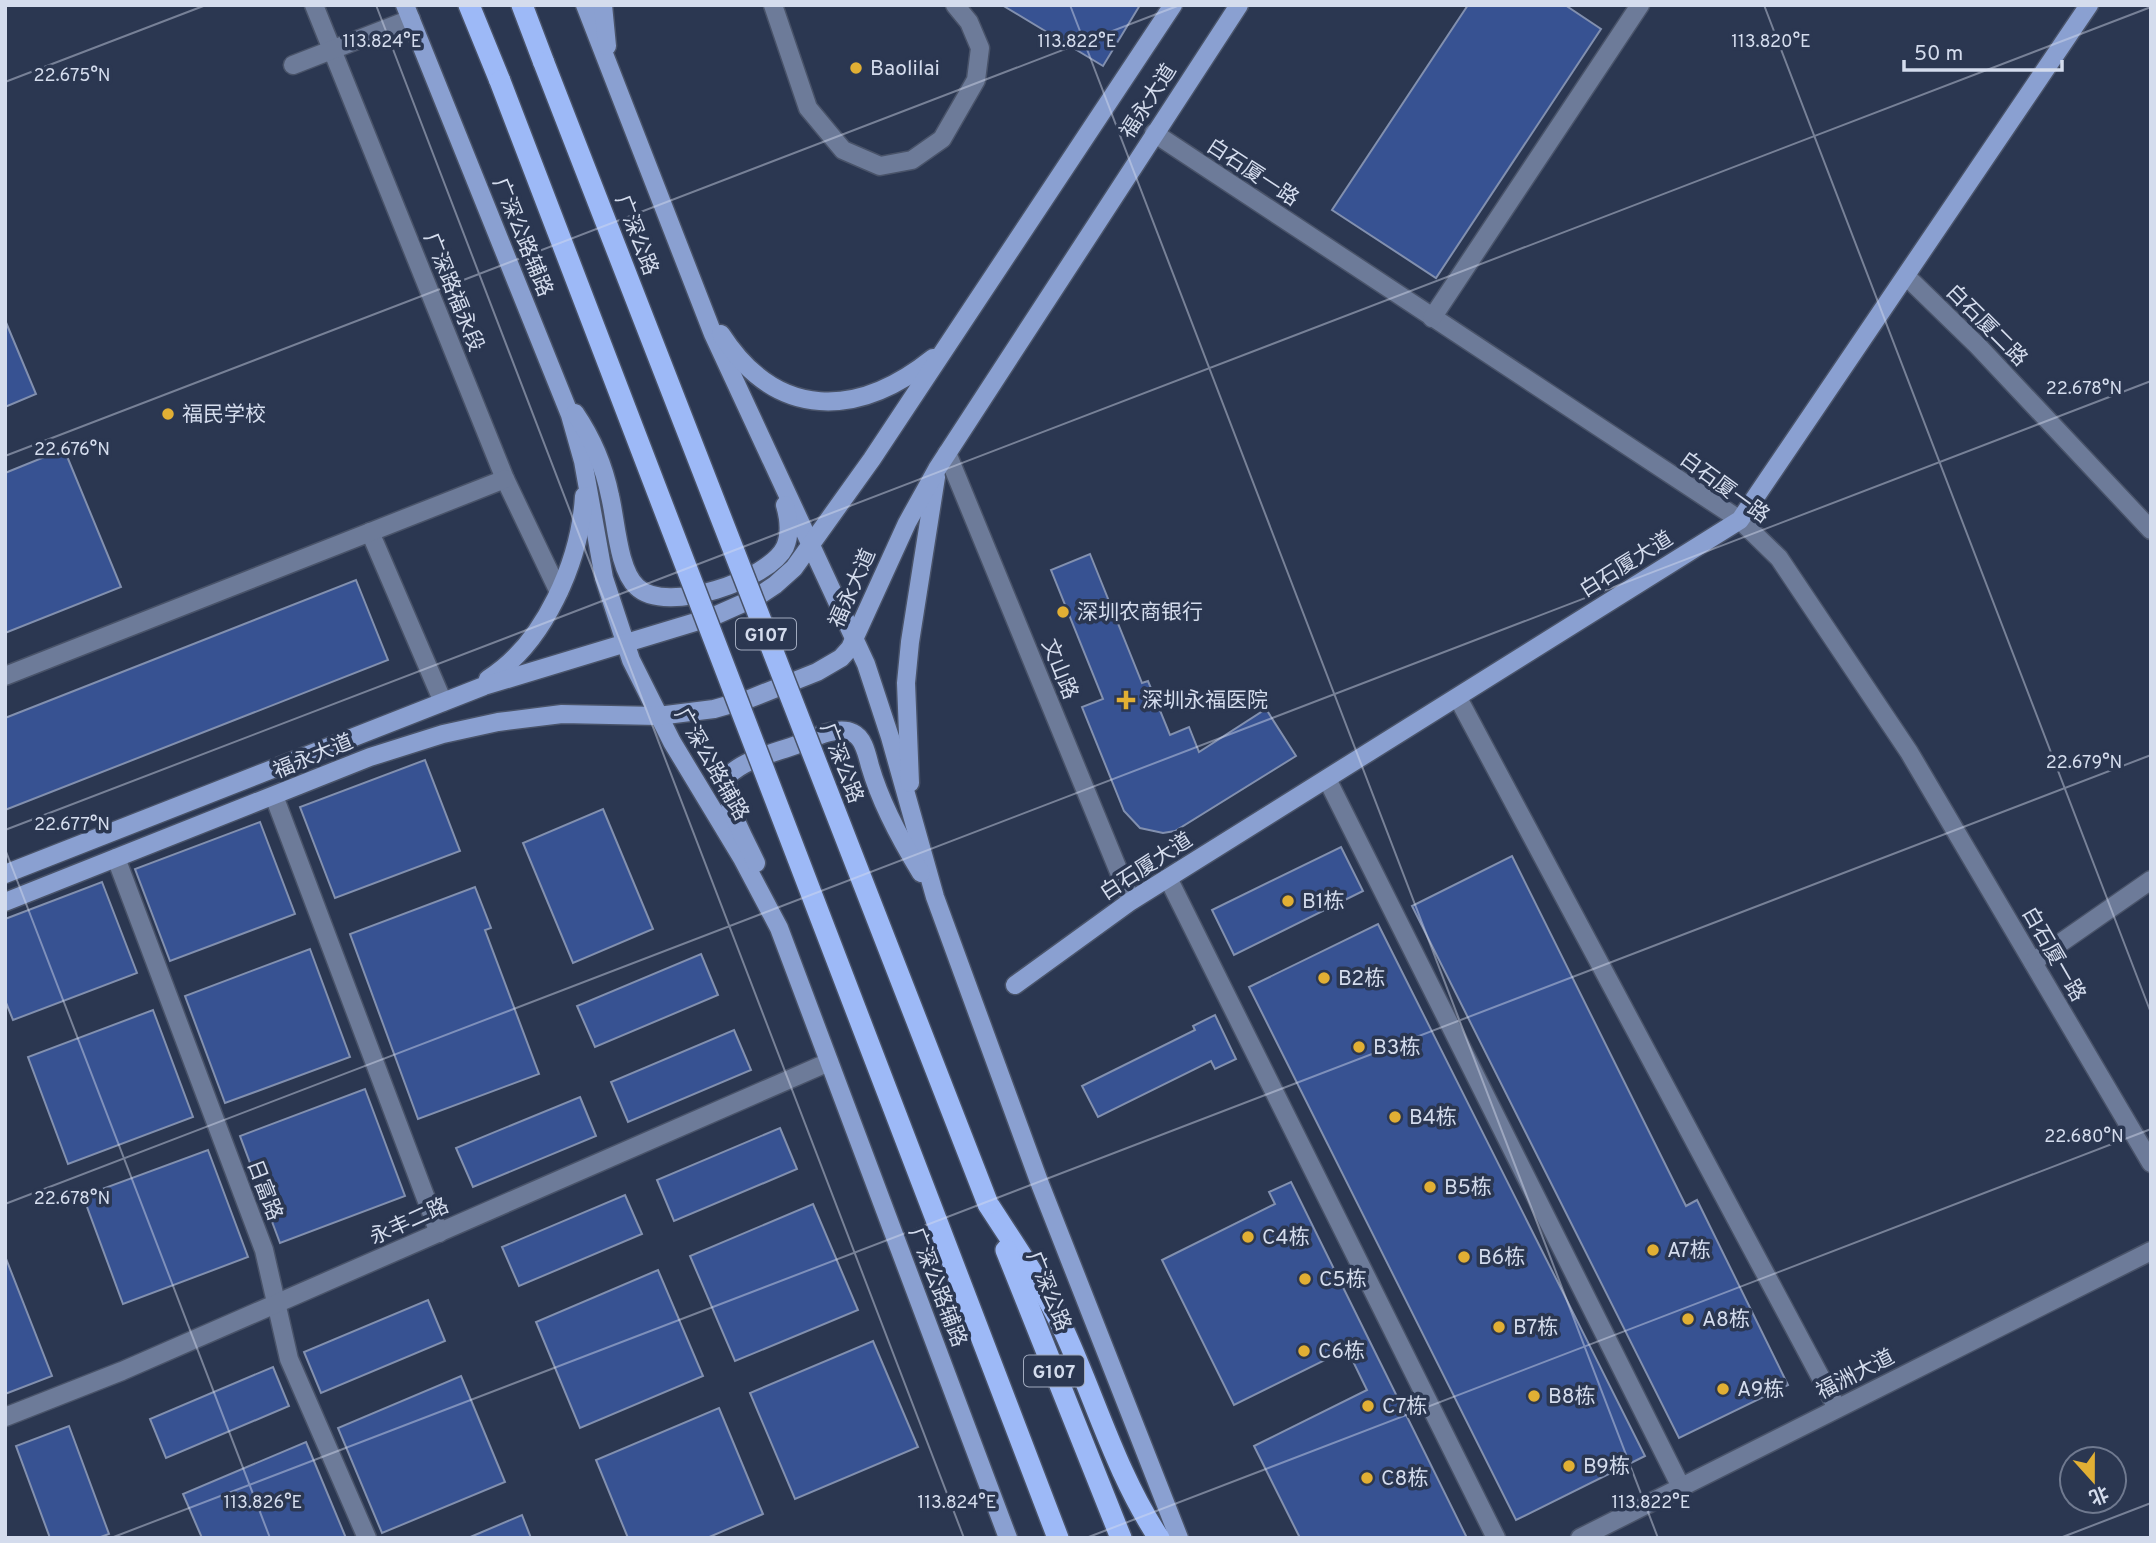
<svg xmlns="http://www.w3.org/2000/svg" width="2156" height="1543" viewBox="0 0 2156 1543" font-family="Overpass,'Noto Sans SC',sans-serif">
	<rect width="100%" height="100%" fill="#2b3751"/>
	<g fill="#375292" stroke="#8290af" stroke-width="2">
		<polygon points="1002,5 1140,5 1103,66"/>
		<polygon points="1468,5 1565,5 1601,29 1436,278 1332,210"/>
		<polygon points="5,320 36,394 5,407"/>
		<polygon points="64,449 121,587 5,633 5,473"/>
		<polygon points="1090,554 1142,683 1148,681 1170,735 1189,727 1199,752 1266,709 1296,756 1175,831 1163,833 1140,828 1124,811 1082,707 1103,699 1051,570"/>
		<polygon points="356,580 388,660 5,810 5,718"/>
		<polygon points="425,760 460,851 335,898 300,807"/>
		<polygon points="603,809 653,929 573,963 523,843"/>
		<polygon points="260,822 295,914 170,961 135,869"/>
		<polygon points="1341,847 1363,891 1234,955 1212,910"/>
		<polygon points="1512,856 1686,1206 1697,1200 1788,1385 1679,1438 1412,906"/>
		<polygon points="102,882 137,973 13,1020 5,1000 5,919"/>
		<polygon points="475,887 491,928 485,930 539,1074 418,1119 350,934"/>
		<polygon points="1378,924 1645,1456 1516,1520 1249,987"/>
		<polygon points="310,949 350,1057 225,1103 185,996"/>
		<polygon points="701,954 718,995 595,1047 577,1006"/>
		<polygon points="153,1010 193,1117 68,1164 28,1057"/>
		<polygon points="1215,1015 1236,1059 1215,1069 1211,1061 1098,1117 1082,1086 1195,1030 1193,1026"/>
		<polygon points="734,1030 751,1070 628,1122 611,1082"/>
		<polygon points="365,1089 405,1196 280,1243 240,1136"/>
		<polygon points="580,1097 596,1136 473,1187 456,1148"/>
		<polygon points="780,1128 797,1169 674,1221 657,1180"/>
		<polygon points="208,1150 248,1257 123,1304 83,1196"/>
		<polygon points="1291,1182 1375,1352 1467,1538 1300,1538 1254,1446 1367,1390 1347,1349 1234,1405 1162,1260 1275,1204 1269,1192"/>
		<polygon points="625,1195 642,1234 519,1286 502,1247"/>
		<polygon points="813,1204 858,1310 735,1361 690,1256"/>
		<polygon points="5,1256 52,1376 5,1394"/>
		<polygon points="658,1270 703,1376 580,1428 536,1322"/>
		<polygon points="428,1300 445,1341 321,1393 304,1352"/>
		<polygon points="873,1341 918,1447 795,1499 750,1393"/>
		<polygon points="273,1367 289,1406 166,1458 150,1419"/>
		<polygon points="461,1376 505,1482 382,1533 338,1428"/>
		<polygon points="719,1408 763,1514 707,1538 628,1538 596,1460"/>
		<polygon points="69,1426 109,1534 98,1538 50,1538 16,1446"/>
		<polygon points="306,1442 346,1538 202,1538 183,1494"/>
		<polygon points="522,1515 531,1538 468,1538"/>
	</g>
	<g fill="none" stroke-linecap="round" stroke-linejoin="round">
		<defs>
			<g id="minor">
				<polyline points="314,5 505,479 559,592"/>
				<polyline points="773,5 808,108 843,150 880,166 912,160 942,139 976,80 980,48 969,22 955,5"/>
				<polyline points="293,65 411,19"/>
				<polyline points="1154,133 1740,520 1779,558 1909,752 2151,1163"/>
				<polyline points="1906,276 1978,346 2151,530"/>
				<polyline points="1432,318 1640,5"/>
				<polyline points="947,453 1131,901"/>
				<polyline points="370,532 443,702"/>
				<polyline points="5,676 505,479"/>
				<polyline points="1458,698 1837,1408"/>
				<polyline points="1327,779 1681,1487"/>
				<polyline points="274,796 439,1233"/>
				<polyline points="116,858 264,1250 289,1359 367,1538"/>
				<polyline points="1168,878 1496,1538"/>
				<polyline points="2033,962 2151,880"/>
				<polyline points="5,1417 122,1371 829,1062"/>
				<polyline points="1580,1538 2151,1251"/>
			</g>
			<g id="major">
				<polyline points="405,5 570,415 583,461 604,578 631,660 672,742 742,858 779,928 1008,1538"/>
				<polyline points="585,5 713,334 866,664 890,737 935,897 1040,1184 1179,1538"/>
				<polyline points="603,5 607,46"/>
				<path d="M721 334C777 421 858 418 933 358"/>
				<path d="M575 413C592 438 604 466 610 496 616 520 618 570 637 587 666 615 769 580 785 547 791 533 789 519 785 505"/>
				<path d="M488 679C545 643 580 561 584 496"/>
				<polyline points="910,783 906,683 910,642 936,477"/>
				<path d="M756 863C744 836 724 807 728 776 745 759 774 753 796 745 811 739 837 725 853 733 864 738 867 755 870 766 881 804 900 839 921 873"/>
				<polyline points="5,874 484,686 712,617 757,597 775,585 794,568 872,459 1173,5"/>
				<polyline points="5,902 370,757 443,734 498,722 562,714 658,716 714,709 749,699 817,672 841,658 850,648 907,523 937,469 1239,5"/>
				<polyline points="1015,985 1131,901 1740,520 2089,5"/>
			</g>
			<g id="highway">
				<polyline points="469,5 500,81"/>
				<polyline points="522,5 544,63"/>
				<path d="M988 1204C1015 1246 1044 1287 1065 1333 1096 1401 1117 1475 1159 1538"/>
				<polyline points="936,1219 1058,1538"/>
				<polyline points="1006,1250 1121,1538"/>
			</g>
		</defs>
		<use href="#minor" stroke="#495369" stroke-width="21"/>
		<use href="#major" stroke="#495369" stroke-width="21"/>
		<use href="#highway" stroke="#495369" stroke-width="24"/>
		<use href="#minor" stroke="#6d7b99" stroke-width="18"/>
		<use href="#major" stroke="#8aa0d1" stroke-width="18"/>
		<use href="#highway" stroke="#9db9f7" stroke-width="21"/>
		<defs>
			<g id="highway-bridge">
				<polyline points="544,63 988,1204"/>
				<polyline points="500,81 936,1219"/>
			</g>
		</defs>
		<use href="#highway-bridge" stroke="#495369" stroke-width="24" stroke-linecap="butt"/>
		<use href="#highway-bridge" stroke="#9db9f7" stroke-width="21"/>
	</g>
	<path fill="none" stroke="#d4dced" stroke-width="2" stroke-opacity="0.45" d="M376 5 964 1538M1070 5 1658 1538M1764 5 2151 1013M5 82 206 5M5 456 1180 5M5 830 2151 7M5 849 270 1538M5 1204 2151 381M111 1538 2151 755M1086 1538 2151 1129M2060 1538 2151 1503"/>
	<g fill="#e1af34" stroke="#2b3751" stroke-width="2.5">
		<circle cx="856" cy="68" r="7"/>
		<circle cx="168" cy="414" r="7"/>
		<circle cx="1063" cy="612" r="7"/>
		<path d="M1122.5 689.5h7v7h7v7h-7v7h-7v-7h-7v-7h7z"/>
		<circle cx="1288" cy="901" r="7"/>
		<circle cx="1324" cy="978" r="7"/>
		<circle cx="1359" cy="1047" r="7"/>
		<circle cx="1395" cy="1117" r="7"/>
		<circle cx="1430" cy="1187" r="7"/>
		<circle cx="1248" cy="1237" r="7"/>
		<circle cx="1653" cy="1250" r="7"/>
		<circle cx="1464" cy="1257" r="7"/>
		<circle cx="1305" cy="1279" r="7"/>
		<circle cx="1688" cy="1319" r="7"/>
		<circle cx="1499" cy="1327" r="7"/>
		<circle cx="1304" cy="1351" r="7"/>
		<circle cx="1723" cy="1389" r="7"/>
		<circle cx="1534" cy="1396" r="7"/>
		<circle cx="1368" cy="1406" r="7"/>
		<circle cx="1569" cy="1466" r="7"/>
		<circle cx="1367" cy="1478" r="7"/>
	</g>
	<g text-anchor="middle" stroke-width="7" stroke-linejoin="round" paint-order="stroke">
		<g fill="#2b3751" stroke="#a1aabe" stroke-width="2">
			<rect x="736" y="618.5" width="60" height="31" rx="5"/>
			<rect x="1024" y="1355.5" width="60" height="31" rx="5"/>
		</g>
		<g font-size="19" font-weight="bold" fill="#d4dced">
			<text x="766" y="641">G107</text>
			<text x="1054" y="1378">G107</text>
		</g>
		<g font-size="21" fill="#d4dced" stroke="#2b3751" text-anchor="start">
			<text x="870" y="75">Baolilai</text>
			<text x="182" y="421">福民学校</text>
			<text x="1077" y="619">深圳农商银行</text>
			<text x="1142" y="707">深圳永福医院</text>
			<text x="1302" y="908">B1栋</text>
			<text x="1338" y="985">B2栋</text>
			<text x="1373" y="1054">B3栋</text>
			<text x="1409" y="1124">B4栋</text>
			<text x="1444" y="1194">B5栋</text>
			<text x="1262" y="1244">C4栋</text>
			<text x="1667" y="1257">A7栋</text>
			<text x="1478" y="1264">B6栋</text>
			<text x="1319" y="1286">C5栋</text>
			<text x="1702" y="1326">A8栋</text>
			<text x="1513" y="1334">B7栋</text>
			<text x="1318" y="1358">C6栋</text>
			<text x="1737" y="1396">A9栋</text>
			<text x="1548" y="1403">B8栋</text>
			<text x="1382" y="1413">C7栋</text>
			<text x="1583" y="1473">B9栋</text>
			<text x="1381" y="1485">C8栋</text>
		</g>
		<g font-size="21" fill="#d4dced" stroke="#2b3751">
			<text transform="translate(1148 101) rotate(-57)" y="7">福永大道</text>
			<text transform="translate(1253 172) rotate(33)" y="7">白石厦一路</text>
			<text transform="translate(637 235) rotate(69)" y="7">广深公路</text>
			<text transform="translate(523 237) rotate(68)" y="7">广深公路辅路</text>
			<text transform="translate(454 292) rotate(68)" y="7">广深路福永段</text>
			<text transform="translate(1987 325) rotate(45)" y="7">白石厦二路</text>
			<text transform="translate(1725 487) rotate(36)" y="7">白石厦一路</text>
			<text transform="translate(1626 564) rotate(-32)" y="7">白石厦大道</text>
			<text transform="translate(852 588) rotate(-66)" y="7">福永大道</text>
			<text transform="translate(1060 669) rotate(68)" y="7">文山路</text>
			<text transform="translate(313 756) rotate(-22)" y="7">福永大道</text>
			<text transform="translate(842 763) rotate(69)" y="7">广深公路</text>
			<text transform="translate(712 764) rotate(60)" y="7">广深公路辅路</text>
			<text transform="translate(1146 866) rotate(-33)" y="7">白石厦大道</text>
			<text transform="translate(2054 954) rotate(60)" y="7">白石厦一路</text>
			<text transform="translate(265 1190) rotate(69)" y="7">日富路</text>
			<text transform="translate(409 1221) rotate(-24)" y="7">永丰二路</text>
			<text transform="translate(938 1287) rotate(69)" y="7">广深公路辅路</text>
			<text transform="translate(1049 1291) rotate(68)" y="7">广深公路</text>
			<text transform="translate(1855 1374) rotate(-27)" y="7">福洲大道</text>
		</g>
	</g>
	<g font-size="18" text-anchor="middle" fill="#d4dced" stroke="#2b3751" stroke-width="7" stroke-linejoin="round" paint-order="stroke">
		<text x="382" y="47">113.824°E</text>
		<text x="1077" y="47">113.822°E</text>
		<text x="1771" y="47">113.820°E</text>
		<text x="72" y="81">22.675°N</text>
		<text x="2084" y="394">22.678°N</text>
		<text x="72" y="455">22.676°N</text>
		<text x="2084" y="768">22.679°N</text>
		<text x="72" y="830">22.677°N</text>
		<text x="2084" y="1142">22.680°N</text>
		<text x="72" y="1204">22.678°N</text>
		<text x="263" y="1508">113.826°E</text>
		<text x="957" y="1508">113.824°E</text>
		<text x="1651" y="1508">113.822°E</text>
	</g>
	<rect width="2156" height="1543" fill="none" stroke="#d4dced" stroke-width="14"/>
	<g transform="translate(2093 1480) rotate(159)"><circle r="33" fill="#2b3751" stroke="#6f798f" stroke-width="2"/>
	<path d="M0-5L12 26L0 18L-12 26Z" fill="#e1af34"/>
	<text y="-10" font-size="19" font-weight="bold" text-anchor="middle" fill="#d4dced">北</text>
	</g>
	<path d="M1904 60v10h158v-10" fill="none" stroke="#d4dced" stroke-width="3.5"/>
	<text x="1914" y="60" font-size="21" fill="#d4dced" stroke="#2b3751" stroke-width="5" paint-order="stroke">50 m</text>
</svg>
